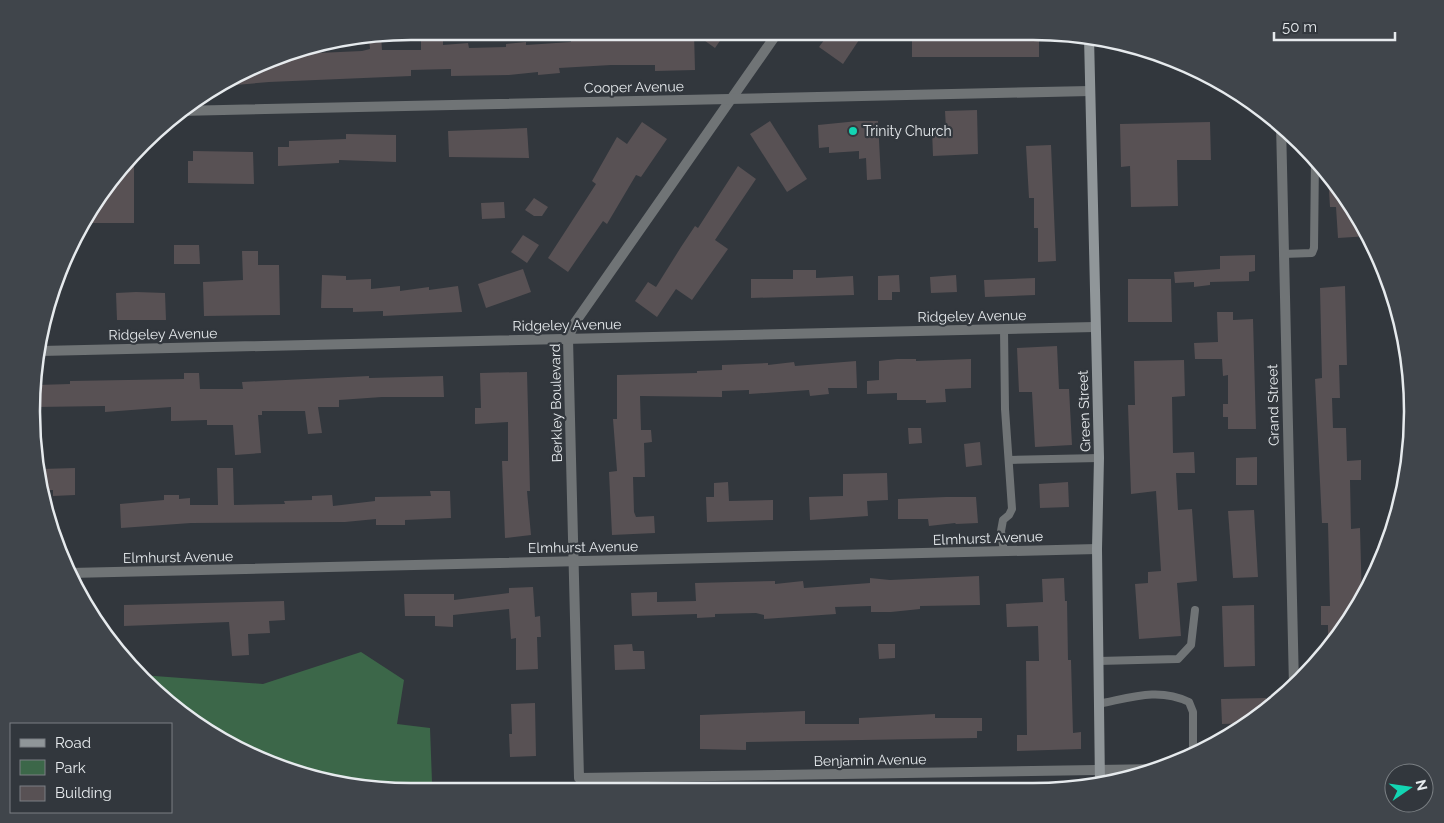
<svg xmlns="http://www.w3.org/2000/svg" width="1444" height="823" viewBox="0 0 1444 823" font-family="Raleway,sans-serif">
	<rect width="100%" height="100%" fill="#32373d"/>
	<polygon fill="#3c6749" points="361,652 404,680 397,724 430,728 432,782 446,791 387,791 290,772 221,741 141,675 263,684"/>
	<g fill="#585154">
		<polygon points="570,31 726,32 715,48 694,33 695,70 655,71 655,65 611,65 559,68 560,73 538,75 538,72 509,75 451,76 451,69 411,70 411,76 269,82 224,86 290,51 317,47 318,53 362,51 370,49 369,38 381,36 382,50 421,50 421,38 443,38 443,45 468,43 469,48 506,47 506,44 526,42 526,45 571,42"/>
		<polygon points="830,32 853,32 861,37 843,64 819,47"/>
		<rect x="912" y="32" width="127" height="25"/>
		<polygon points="977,110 978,154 933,156 932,130 946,129 945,111"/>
		<polygon points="770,121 807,179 787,192 750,134"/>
		<polygon points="858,121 878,121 881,179 867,180 866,158 859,159 859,151 829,153 829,147 819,148 818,125"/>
		<polygon points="642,122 667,139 641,177 636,175 607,224 603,221 568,272 548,258 596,184 592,181 617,137 627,144"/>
		<polygon points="1210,122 1211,160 1177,160 1178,206 1131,207 1130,166 1121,167 1120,124"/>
		<polygon points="527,128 529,158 449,157 448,131"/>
		<polygon points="346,134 396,135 396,162 339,160 339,163 278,166 278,147 289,147 289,141 346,139"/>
		<polygon points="1051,145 1056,261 1038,262 1038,228 1034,228 1034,198 1029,198 1026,146"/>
		<polygon points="193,151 253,152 254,184 188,183 188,161 193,161"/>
		<polygon points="134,159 134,223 85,223 96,200"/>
		<polygon points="738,166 756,179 715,240 728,249 692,300 676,289 657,317 635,301 648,282 656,287 681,247 695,226 698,228"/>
		<polygon points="1328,174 1334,180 1369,236 1338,238 1336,207 1330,207"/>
		<polygon points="534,198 548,207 542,216 534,216 525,210"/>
		<polygon points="504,202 505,218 482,219 481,203"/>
		<polygon points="523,235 539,245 527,263 511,252"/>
		<polygon points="174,245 199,245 200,264 174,264"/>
		<polygon points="242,251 258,251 258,265 279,265 280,315 204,316 203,282 243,280"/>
		<polygon points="1255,255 1255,271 1249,272 1249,281 1210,282 1210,285 1194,287 1194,282 1175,283 1174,272 1220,269 1220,256"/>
		<polygon points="523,269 531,292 486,308 478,284"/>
		<polygon points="793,270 816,270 816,278 853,276 854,295 751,298 751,279 793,279"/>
		<polygon points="322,275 346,276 346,280 371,279 371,289 400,286 400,291 429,287 429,290 458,286 462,312 383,316 383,311 353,312 353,308 321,308"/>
		<polygon points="899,275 900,292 892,292 892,300 878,300 878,276"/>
		<polygon points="956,275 957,292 931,293 930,277"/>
		<polygon points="1035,278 1035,295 985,297 984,280"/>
		<polygon points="1128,279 1171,279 1172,322 1128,322"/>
		<polygon points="1345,286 1347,365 1339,365 1340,398 1332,398 1333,428 1346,428 1347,461 1361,460 1361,480 1350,480 1351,529 1360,528 1362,602 1328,645 1328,625 1321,625 1321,606 1330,606 1328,523 1322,523 1315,379 1322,378 1320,288"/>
		<polygon points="136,292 165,293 166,320 117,320 116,293"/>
		<polygon points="1217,312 1233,312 1233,320 1253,319 1256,429 1228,429 1228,417 1223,417 1223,404 1228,404 1228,375 1223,376 1222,359 1195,359 1194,343 1218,342"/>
		<polygon points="1057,346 1059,389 1069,389 1072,445 1035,447 1032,392 1019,392 1017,348"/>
		<polygon points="897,359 916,359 916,361 971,359 971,388 945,389 946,402 926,403 926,400 897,400 897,393 867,394 867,381 879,380 879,361"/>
		<polygon points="1184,360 1185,396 1172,397 1173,453 1194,452 1195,473 1176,473 1178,510 1192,509 1197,581 1177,583 1181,636 1139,639 1135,584 1148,583 1148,572 1161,571 1156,491 1131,494 1128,405 1135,405 1134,361"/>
		<polygon points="856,361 857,388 828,388 829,394 810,396 809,390 749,394 749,390 722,391 722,397 640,396 641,430 651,430 652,442 644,443 645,477 633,477 634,512 636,517 654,516 655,533 612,535 609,472 617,471 613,419 617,419 617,375 697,373 697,371 722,370 722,365 768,363 768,365 794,362 795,366"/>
		<polygon points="527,372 530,491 527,491 531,535 505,538 502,461 508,461 508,422 475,424 475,408 481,408 480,373"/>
		<polygon points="184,373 199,373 200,389 243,389 242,382 369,376 369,378 443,376 444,397 382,397 339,400 339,407 318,407 322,433 308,434 305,411 262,411 262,415 258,415 261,453 235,455 233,425 207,425 207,420 171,421 171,407 105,412 105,406 36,407 37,385 70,384 70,381 184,379"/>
		<polygon points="908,428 921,428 922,443 909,444"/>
		<polygon points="980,442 982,465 966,467 964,444"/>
		<polygon points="1257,457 1257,485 1236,485 1236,458"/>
		<polygon points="75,468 75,495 53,496 53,490 45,490 42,469"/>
		<polygon points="217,468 233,468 234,505 285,504 284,501 312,500 312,496 332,495 333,506 375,501 375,497 431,496 430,491 450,491 451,518 405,520 405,525 376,525 376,519 345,522 191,523 121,528 120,504 164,500 164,495 179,495 179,499 190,498 190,505 218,505"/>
		<polygon points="887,473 888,500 867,501 868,516 810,520 809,497 843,496 843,474"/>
		<polygon points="728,482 729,501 773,500 773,520 707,522 706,497 714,497 714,483"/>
		<polygon points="1068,482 1069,507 1040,508 1039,484"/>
		<polygon points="946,497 976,497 978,523 956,524 955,523 929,526 928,519 898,519 898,499"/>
		<polygon points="1254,510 1258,577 1233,578 1228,511"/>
		<polygon points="979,576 980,605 920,606 920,609 891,612 871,612 871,606 835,607 836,614 764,619 764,615 756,613 715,614 715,617 697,618 697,614 632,616 631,593 657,592 657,602 696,601 695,583 775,581 775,584 803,581 804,588 870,583 870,578 890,580"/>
		<polygon points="1064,578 1065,601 1067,601 1068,660 1071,660 1073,733 1081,732 1081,749 1017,751 1017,735 1027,735 1026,661 1039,661 1038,626 1007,627 1006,604 1043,602 1042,579"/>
		<polygon points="533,587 535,617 540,616 541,637 537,637 538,669 516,670 516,638 511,639 509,609 453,615 453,627 435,626 435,616 405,616 404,594 454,594 454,600 509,593 509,588"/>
		<polygon points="284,601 285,620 269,621 270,633 248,634 249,655 232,656 229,622 124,626 124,605"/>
		<polygon points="1254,605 1255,666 1224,667 1222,606"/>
		<polygon points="632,644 633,651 644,651 645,669 615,670 614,645"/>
		<polygon points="878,644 895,644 895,658 879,659"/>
		<polygon points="1266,698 1267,709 1249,723 1222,724 1221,699"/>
		<polygon points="535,703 536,756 510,757 509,734 512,734 511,704"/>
		<polygon points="805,711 805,724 859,724 859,718 935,714 935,718 982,718 982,731 977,731 977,738 746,742 746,750 700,749 700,715"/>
	</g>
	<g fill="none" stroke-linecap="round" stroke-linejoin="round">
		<g stroke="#707476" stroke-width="8">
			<polyline points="1283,254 1312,253 1314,248 1315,160"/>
			<polyline points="1009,460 1099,458"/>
			<polyline points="1004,552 1001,531 1003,520 1009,515 1012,509 1005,409 1004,329"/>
			<polyline points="1098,661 1178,659 1191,645 1195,610"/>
			<path d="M1098 704C1130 698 1158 687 1189 702L1193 712V753"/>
		</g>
		<g stroke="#707476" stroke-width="10">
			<polyline points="778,32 574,324 568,339 579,778 1161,769"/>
			<polyline points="179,111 1090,91"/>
			<polyline points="1281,124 1294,686"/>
			<polyline points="41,351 1095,327"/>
			<polyline points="70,573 1097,549"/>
		</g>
		<polyline stroke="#909699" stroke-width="10" points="1089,37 1099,458 1097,549 1100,784"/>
	</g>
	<circle fill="#13d5b3" stroke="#32373d" stroke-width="2" cx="853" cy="131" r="5"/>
	<g text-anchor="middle" stroke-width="4.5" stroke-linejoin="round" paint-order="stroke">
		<g font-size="14" fill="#e6eaed" stroke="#32373d">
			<text transform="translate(634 87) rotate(-1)" y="5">Cooper Avenue</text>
			<text transform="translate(972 316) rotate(-1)" y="5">Ridgeley Avenue</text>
			<text transform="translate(567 325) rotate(-1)" y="5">Ridgeley Avenue</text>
			<text transform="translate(163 334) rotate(-1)" y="5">Ridgeley Avenue</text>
			<text transform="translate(556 403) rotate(-91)" y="5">Berkley Boulevard</text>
			<text transform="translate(1273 405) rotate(-91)" y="5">Grand Street</text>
			<text transform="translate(1084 411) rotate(-92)" y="5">Green Street</text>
			<text transform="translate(988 538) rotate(-2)" y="5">Elmhurst Avenue</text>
			<text transform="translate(583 547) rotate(-1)" y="5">Elmhurst Avenue</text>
			<text transform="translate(178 557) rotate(-1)" y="5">Elmhurst Avenue</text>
			<text transform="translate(870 760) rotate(-1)" y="5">Benjamin Avenue</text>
		</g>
		<g font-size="14" fill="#e6eaed" stroke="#32373d" text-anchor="start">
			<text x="863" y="136">Trinity Church</text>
		</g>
	</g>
	<path d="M0 0H1444V823H0ZM411 40H1033A371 371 0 0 1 1404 411V412A371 371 0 0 1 1033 783H411A371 371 0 0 1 40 412V411A371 371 0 0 1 411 40Z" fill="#40454b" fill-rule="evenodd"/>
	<path fill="none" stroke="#e6eaed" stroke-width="2.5" d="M411 40H1033A371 371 0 0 1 1404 411V412A371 371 0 0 1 1033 783H411A371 371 0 0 1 40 412V411A371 371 0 0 1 411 40Z"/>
	<rect x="10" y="723" width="162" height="90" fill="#32373d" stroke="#7a7f83"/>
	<rect x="20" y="739" width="25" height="8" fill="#909699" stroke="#7a7f83"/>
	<text x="55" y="748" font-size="15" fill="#e6eaed">Road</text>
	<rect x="20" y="760" width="25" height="15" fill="#3c6749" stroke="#7a7f83"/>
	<text x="55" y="773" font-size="15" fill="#e6eaed">Park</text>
	<rect x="20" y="786" width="25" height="15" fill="#585154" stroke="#7a7f83"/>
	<text x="55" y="798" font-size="15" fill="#e6eaed">Building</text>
	<g transform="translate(1409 788) rotate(77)"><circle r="24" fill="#32373d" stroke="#7a7f83"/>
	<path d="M0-4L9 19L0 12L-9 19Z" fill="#13d5b3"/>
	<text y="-8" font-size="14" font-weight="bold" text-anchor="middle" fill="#e6eaed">N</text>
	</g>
	<path d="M1274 32v8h121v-8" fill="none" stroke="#e6eaed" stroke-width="2.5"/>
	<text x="1282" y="32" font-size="15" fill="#e6eaed" stroke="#32373d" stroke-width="4" paint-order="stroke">50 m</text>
</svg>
